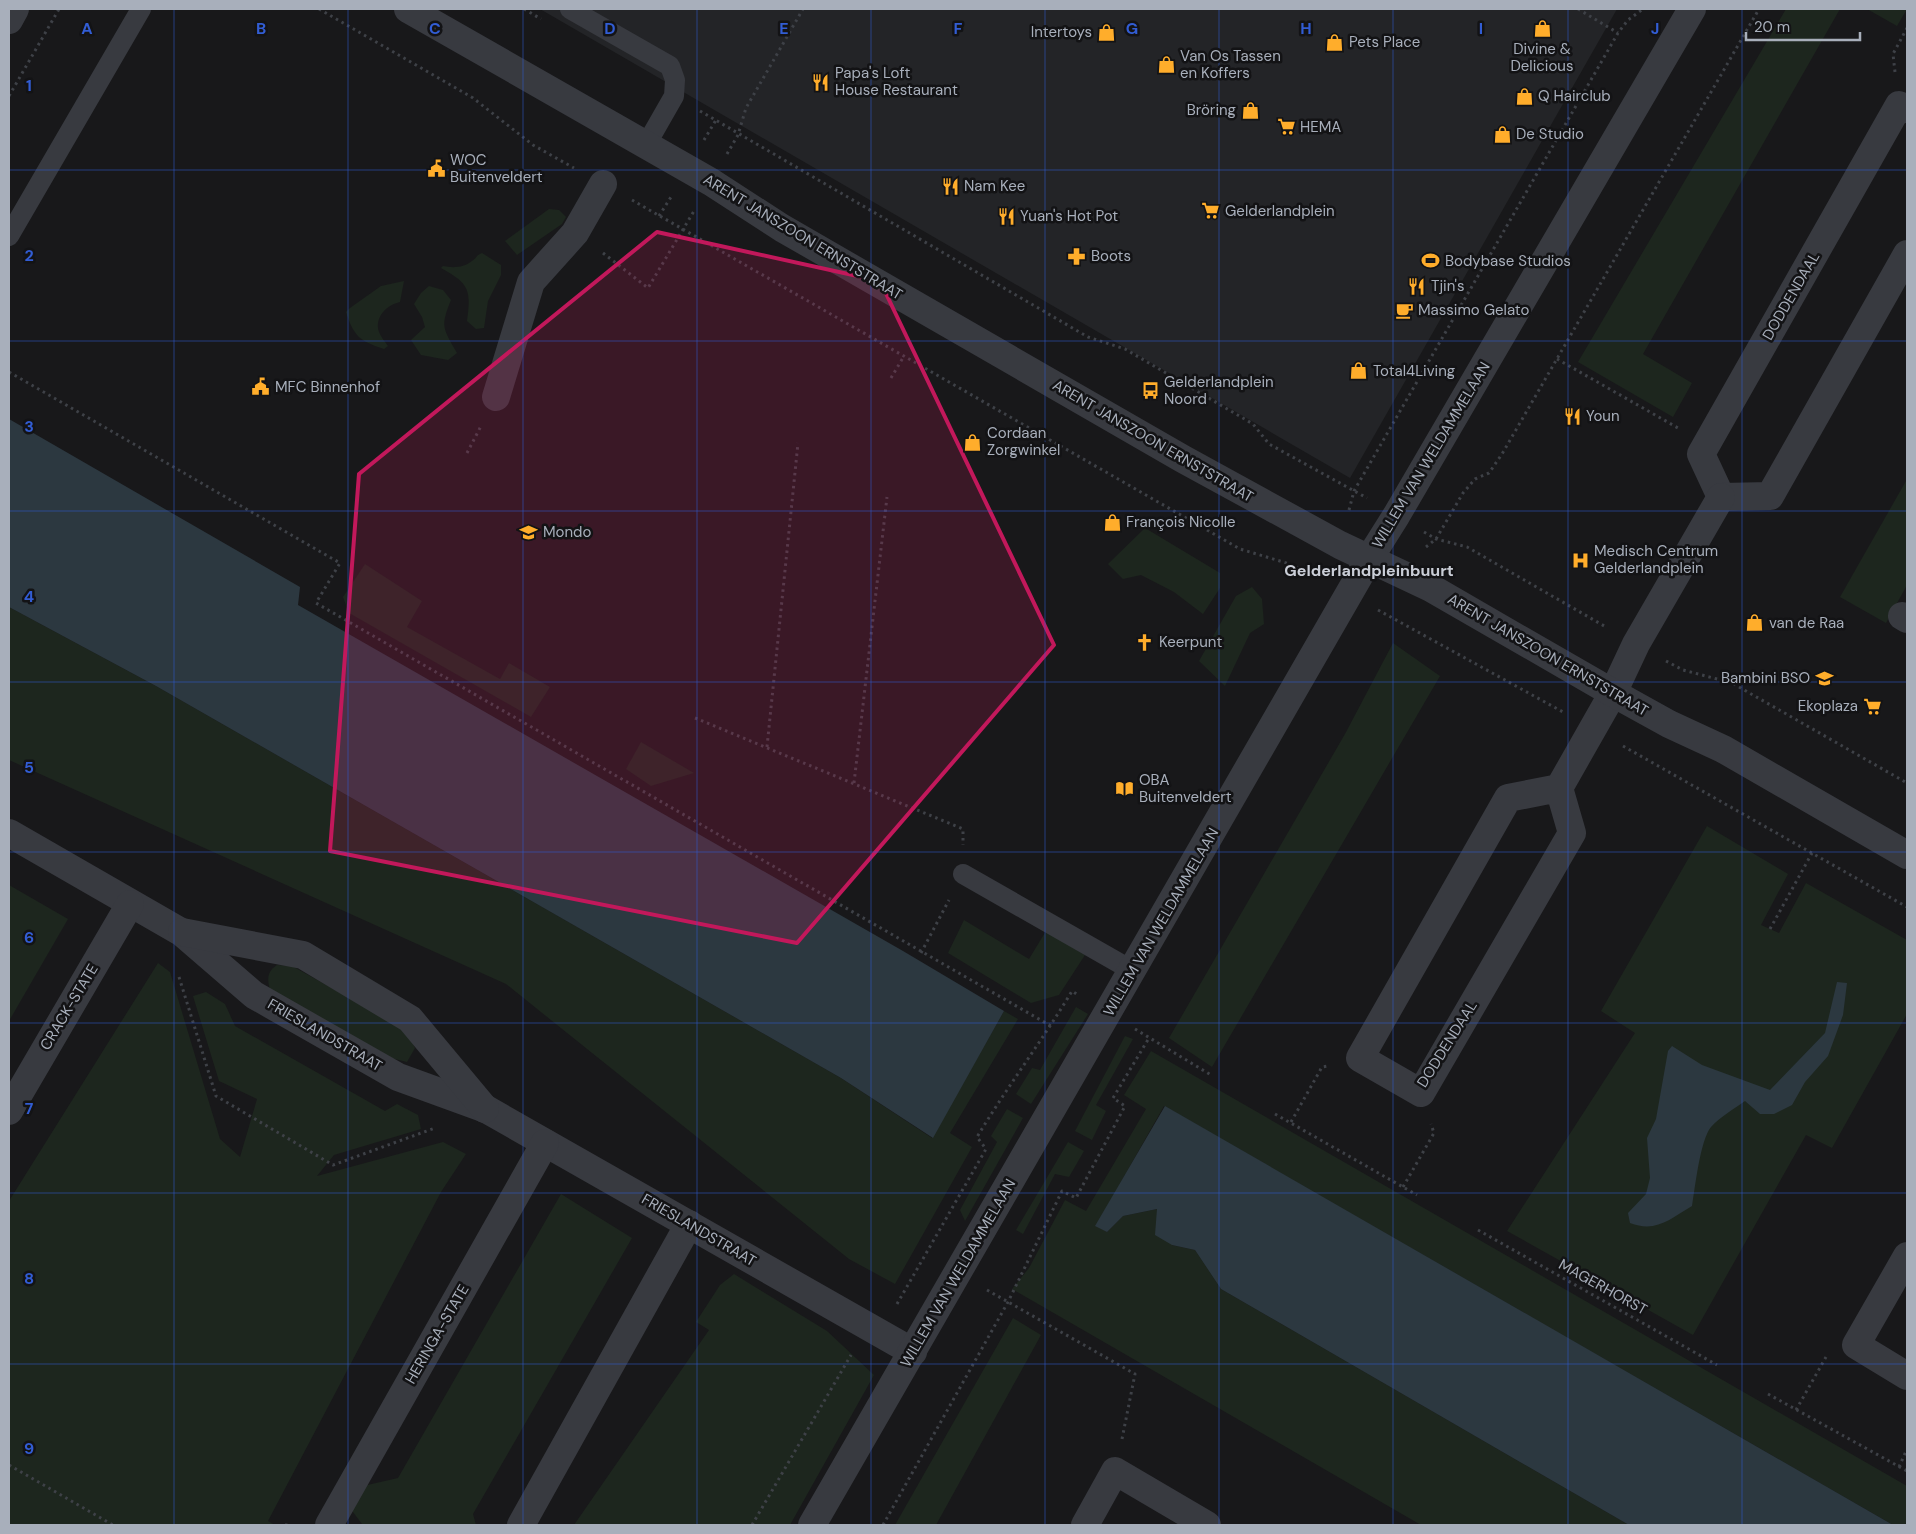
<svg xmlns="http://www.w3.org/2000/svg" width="1916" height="1534" viewBox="0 0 1916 1534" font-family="'DM Sans',sans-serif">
	<rect width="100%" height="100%" fill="#18181a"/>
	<polygon fill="#232427" points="540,9 1617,9 1350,478"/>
	<g fill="#1d261e">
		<polygon points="1786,9 1840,9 1643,354 1692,383 1673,417 1578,362"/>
		<polygon points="1867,9 1907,9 1897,26"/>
		<polygon points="549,209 559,210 566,217 562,224 517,255 505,241"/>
		<path d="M482 253 501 265V275L488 301 484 328 476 329 467 321C471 290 470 284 441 268L443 266C453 268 463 268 472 261 477 258 476 255 482 253Z"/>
		<path d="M404 281 400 302C387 305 374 317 379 332 381 337 385 342 388 346L384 349C360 341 354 337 346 312L350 308 381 286Z"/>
		<path d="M429 286 443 290 451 300C440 327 443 328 457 353L448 360 421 355 411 340 425 327 422 317 414 304 421 293Z"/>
		<polygon points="1906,481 1907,482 1907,585 1886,623 1840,597"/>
		<polygon points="1145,528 1220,573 1220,588 1203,614 1174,592 1141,575 1123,579 1108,564"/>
		<polygon points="365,564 422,601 407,627 500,679 509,663 550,687 531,717 349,613 343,597"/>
		<polygon points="1252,587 1262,599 1264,624 1250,633 1225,686 1199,661 1236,596"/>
		<polygon points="9,607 156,686 841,1078 932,1138 1004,1011 1018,1019 950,1133 972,1147 895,1284 849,1259 506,984 9,760"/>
		<polygon points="1393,643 1440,676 1212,1067 1169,1038 1345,734"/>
		<polygon points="641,742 694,773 651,786 626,769"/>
		<polygon points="1707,826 1788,874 1761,925 1779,933 1806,883 1907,940 1907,1014 1832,1148 1806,1135 1693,1335 1507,1231 1635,1033 1601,1011"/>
		<polygon points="9,885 68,919 9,1021"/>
		<polygon points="964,920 1029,959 1046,931 1085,955 1059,995 1031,1003 948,953"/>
		<polygon points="158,963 170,972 220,1139 240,1157 257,1099 219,1081 193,996 206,992 225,1004 235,1026 385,1111 397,1104 418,1115 421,1129 334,1155 317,1176 443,1142 466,1154 441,1192 268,1521 275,1525 9,1525 9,1201"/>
		<path d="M277 965 292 966 406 1029 415 1048 407 1062 387 1057 270 990C267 978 267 972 277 965Z"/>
		<polygon points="1076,1007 1088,1014 1031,1104 1016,1094 1032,1068 1040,1070"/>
		<polygon points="1125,1036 1133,1039 1096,1105 1106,1111 1092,1140 1075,1131"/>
		<polygon points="1151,1051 1907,1486 1907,1525 1893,1525 1164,1106 1096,1226 1107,1232 1123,1216 1157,1209 1172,1245 1195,1250 1221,1289 1629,1525 1421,1525 1012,1289 1029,1268 1065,1200 1086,1211 1146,1109 1124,1095"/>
		<polygon points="1007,1109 1023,1118 965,1221 960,1210 997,1142 991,1136"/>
		<polygon points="1068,1142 1084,1151 1069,1177 1055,1174 1023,1234 1016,1230"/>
		<polygon points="561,1194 632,1238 473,1514 476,1525 362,1524 353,1512 352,1499 363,1486 398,1478"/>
		<polygon points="734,1274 827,1331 874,1375 790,1525 574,1525 709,1330 696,1322 720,1285"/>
		<polygon points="1013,1318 1041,1335 936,1525 895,1525"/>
	</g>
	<g fill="#2c3840">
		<polygon points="9,419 300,587 298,605 903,951 1004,1011 933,1138 841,1078 156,686 9,607"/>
		<path d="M1837 982 1847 983 1843 1015 1828 1056 1805 1082 1792 1105 1774 1114H1760L1745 1101C1734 1109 1720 1117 1711 1127 1700 1140 1695 1189 1692 1206 1670 1219 1656 1233 1630 1223L1628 1213 1646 1194 1650 1178 1647 1138 1656 1119 1668 1051 1672 1046 1702 1065 1770 1090 1825 1033Z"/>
		<polygon points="1165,1106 1893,1525 1629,1525 1221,1289 1195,1250 1172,1245 1155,1235 1157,1209 1123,1216 1107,1232 1095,1226"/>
	</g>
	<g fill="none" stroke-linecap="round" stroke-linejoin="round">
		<g stroke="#3e4147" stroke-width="3" stroke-dasharray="2.5 4" stroke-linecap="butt">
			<polyline points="319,9 473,98 533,145 574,168"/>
			<polyline points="524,9 541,19"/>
			<polyline points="1578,9 1618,33"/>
			<polyline points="1895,72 1893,54 1907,28"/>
			<polyline points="9,96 59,9"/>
			<polyline points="700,111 1088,337 1125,349 1253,424 1269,444 1367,498"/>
			<polyline points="704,140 716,120"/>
			<polyline points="727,154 738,135 746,108 803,9"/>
			<polyline points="632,200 1240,549 1290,564 1320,578"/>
			<polyline points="659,216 671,197"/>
			<polyline points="603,253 648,288 694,211"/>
			<polyline points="1557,359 1678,428"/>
			<polyline points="9,372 340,563 316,603 1051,1026"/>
			<polyline points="891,378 904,356"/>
			<polyline points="467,453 481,426"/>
			<polyline points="1349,510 1354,491 1618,33 1628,20 1643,9"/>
			<polyline points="1424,532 1436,539 1467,547 1606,627"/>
			<polyline points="1426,547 1436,539 1463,493 1475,479 1489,473 1502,454 1759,9"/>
			<polyline points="1378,610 1563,712"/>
			<polyline points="1666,661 1683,670 1732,683 1907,783"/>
			<polyline points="695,718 963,829 963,845"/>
			<polyline points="1623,746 1907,907"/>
			<polyline points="767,747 798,443"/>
			<polyline points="854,783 887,497"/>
			<polyline points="1770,929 1812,853"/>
			<polyline points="921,953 949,900"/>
			<polyline points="179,977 216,1096 333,1165 435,1128"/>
			<polyline points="1135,1029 1211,1075"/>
			<polyline points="1275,1114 1417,1195"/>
			<polyline points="1291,1122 1322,1067 1328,1066"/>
			<polyline points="1403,1187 1434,1133 1431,1124"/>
			<polyline points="1478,1230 1717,1365"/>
			<polyline points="987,1290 1135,1374 1122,1439"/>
			<path d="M897 1304 986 1149 977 1137C1007 1087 1042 1041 1072 991L1078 995"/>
			<polyline points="1768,1394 1907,1471"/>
			<polyline points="1796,1410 1826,1357"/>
			<polyline points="9,1465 113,1525"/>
			<polyline points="1899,1467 1907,1449"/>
			<polyline points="285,1525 289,1525"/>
			<polyline points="752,1525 851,1355"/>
			<polyline points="883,1525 1008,1302 1062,1191 1076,1198 1125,1106 1113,1098 1149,1038"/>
		</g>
		<g stroke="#383a40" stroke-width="20">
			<polyline points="570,9 670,66 675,80 674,96 646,145"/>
			<polyline points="9,236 141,9"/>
			<polyline points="963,874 1133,971"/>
		</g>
		<polyline stroke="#383a40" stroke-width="28" points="496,397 531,282 575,233 603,184"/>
		<g stroke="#383a40" stroke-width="28">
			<polyline points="1721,497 1701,454 1899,105 1907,109"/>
			<polyline points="1721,497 1770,496 1907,254"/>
			<polyline points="1902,616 1907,619"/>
			<polyline points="1559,788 1508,798 1360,1058 1421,1093 1572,833 1559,788 1613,693 1636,644 1721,497"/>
			<polyline points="9,833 181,932 254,995 398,1077 486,1109 913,1352"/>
			<polyline points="182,932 303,955 410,1019 485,1109"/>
			<polyline points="9,1111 130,904"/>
			<polyline points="1907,1256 1856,1345 1907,1376"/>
			<polyline points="329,1525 545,1143"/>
			<polyline points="521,1525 689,1224"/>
			<polyline points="812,1525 1369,559 1396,516 1692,9"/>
			<polyline points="1085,1525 1115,1471 1207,1525"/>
		</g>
		<g stroke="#383a40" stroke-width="28">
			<polyline points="408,9 711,182 782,228 1183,459 1340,545 1431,588 1613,693 1669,724 1723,749 1907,855"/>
			<polyline points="9,20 15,9"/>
		</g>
	</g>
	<path fill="#c2185b" fill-opacity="0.2" stroke="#c2185b" stroke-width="4" stroke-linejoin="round" d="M657 232 880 281 1054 645 797 943 330 851 359 474Z"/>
	<path fill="none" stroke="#325dd4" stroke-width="1" stroke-opacity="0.55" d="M174 9V1525M348 9V1525M523 9V1525M697 9V1525M871 9V1525M1045 9V1525M1219 9V1525M1393 9V1525M1568 9V1525M1742 9V1525M9 170H1907M9 341H1907M9 511H1907M9 682H1907M9 852H1907M9 1023H1907M9 1193H1907M9 1364H1907"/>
	<defs>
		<symbol id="shop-bare" viewBox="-9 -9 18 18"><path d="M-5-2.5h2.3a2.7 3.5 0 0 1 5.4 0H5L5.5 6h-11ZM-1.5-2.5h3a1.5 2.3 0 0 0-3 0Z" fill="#ffad2b" stroke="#131315" stroke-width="2.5" paint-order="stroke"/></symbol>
		<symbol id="restaurant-bare" viewBox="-9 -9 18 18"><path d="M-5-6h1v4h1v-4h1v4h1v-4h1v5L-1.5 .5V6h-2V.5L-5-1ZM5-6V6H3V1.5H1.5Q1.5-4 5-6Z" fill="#ffad2b" stroke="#131315" stroke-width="2.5" paint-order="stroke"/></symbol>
		<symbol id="supermarket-bare" viewBox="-9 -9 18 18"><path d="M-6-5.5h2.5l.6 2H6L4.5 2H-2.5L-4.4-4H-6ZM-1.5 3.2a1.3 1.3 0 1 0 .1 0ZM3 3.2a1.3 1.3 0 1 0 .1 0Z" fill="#ffad2b" stroke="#131315" stroke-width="2.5" paint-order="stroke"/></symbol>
		<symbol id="civic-bare" viewBox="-9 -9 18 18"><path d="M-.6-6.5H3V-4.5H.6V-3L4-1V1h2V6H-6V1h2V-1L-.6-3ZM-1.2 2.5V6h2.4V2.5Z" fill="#ffad2b" stroke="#131315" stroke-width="2.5" paint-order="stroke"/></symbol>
		<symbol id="pharmacy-bare" viewBox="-9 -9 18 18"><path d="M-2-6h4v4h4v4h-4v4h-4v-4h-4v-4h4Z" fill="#ffad2b" stroke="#131315" stroke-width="2.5" paint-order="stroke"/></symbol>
		<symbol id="stadium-bare" viewBox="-9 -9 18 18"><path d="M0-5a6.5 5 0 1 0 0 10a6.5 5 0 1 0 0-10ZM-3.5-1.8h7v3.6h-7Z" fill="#ffad2b" stroke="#131315" stroke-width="2.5" paint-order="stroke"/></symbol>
		<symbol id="cafe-bare" viewBox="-9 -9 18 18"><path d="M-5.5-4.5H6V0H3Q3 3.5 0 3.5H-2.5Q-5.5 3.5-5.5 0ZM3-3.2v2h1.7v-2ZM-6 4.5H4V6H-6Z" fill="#ffad2b" stroke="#131315" stroke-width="2.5" paint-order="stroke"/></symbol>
		<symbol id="bus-bare" viewBox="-9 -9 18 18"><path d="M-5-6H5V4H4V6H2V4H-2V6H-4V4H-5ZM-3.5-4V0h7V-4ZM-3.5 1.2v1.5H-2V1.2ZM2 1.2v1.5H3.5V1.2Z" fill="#ffad2b" stroke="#131315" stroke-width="2.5" paint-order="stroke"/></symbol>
		<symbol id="school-bare" viewBox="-9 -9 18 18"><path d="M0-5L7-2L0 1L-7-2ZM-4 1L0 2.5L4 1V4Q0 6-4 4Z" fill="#ffad2b" stroke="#131315" stroke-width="2.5" paint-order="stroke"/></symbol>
		<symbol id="hospital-bare" viewBox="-9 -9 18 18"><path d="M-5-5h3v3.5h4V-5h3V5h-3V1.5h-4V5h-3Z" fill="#ffad2b" stroke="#131315" stroke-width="2.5" paint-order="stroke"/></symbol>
		<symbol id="church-bare" viewBox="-9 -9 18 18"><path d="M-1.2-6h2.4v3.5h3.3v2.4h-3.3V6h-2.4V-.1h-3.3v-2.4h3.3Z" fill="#ffad2b" stroke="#131315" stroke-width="2.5" paint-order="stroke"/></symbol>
		<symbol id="library-bare" viewBox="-9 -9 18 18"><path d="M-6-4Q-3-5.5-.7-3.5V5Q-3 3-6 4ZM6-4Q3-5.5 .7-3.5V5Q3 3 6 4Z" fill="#ffad2b" stroke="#131315" stroke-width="2.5" paint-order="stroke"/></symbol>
	</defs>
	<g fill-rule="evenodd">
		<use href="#shop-bare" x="1530" y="16" width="25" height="25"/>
		<use href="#shop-bare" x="1094" y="20" width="25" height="25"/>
		<use href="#shop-bare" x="1322" y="30" width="25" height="25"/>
		<use href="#shop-bare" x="1154" y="52" width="25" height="25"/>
		<use href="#restaurant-bare" x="808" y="70" width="25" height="25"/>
		<use href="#shop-bare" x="1512" y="84" width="25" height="25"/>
		<use href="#shop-bare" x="1238" y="98" width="25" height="25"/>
		<use href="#supermarket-bare" x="1274" y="114" width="25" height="25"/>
		<use href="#shop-bare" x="1490" y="122" width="25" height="25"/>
		<use href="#civic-bare" x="424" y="156" width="25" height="25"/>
		<use href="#restaurant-bare" x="938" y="174" width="25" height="25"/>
		<use href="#supermarket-bare" x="1198" y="198" width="25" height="25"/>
		<use href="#restaurant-bare" x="994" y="204" width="25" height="25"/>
		<use href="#pharmacy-bare" x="1064" y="244" width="25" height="25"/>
		<use href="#stadium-bare" x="1418" y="248" width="25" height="25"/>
		<use href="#restaurant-bare" x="1404" y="274" width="25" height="25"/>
		<use href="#cafe-bare" x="1392" y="298" width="25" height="25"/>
		<use href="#shop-bare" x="1346" y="358" width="25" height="25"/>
		<use href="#civic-bare" x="248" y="374" width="25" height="25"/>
		<use href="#bus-bare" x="1138" y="378" width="25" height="25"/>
		<use href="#restaurant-bare" x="1560" y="404" width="25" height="25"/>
		<use href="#shop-bare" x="960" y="430" width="25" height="25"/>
		<use href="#shop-bare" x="1100" y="510" width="25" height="25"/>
		<use href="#school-bare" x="516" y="520" width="25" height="25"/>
		<use href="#hospital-bare" x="1568" y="548" width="25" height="25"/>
		<use href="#shop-bare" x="1742" y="610" width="25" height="25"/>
		<use href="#church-bare" x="1132" y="630" width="25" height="25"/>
		<use href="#school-bare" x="1812" y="666" width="25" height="25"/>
		<use href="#supermarket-bare" x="1860" y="694" width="25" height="25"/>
		<use href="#library-bare" x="1112" y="776" width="25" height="25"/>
	</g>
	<g text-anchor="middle" stroke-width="5" stroke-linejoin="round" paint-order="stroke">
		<g font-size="15" fill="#a8afbb" stroke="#131315" text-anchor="start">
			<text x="1092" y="37" text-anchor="end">Intertoys</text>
			<text x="1349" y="47">Pets Place</text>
			<text x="1542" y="54" text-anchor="middle">Divine &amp;<tspan x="1542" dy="17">Delicious</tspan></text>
			<text x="1180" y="61">Van Os Tassen<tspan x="1180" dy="17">en Koffers</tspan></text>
			<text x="835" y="78">Papa's Loft<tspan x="835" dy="17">House Restaurant</tspan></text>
			<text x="1538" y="101">Q Hairclub</text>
			<text x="1236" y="115" text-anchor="end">Bröring</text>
			<text x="1300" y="132">HEMA</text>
			<text x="1516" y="139">De Studio</text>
			<text x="450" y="165">WOC<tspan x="450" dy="17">Buitenveldert</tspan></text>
			<text x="964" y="191">Nam Kee</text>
			<text x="1225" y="216">Gelderlandplein</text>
			<text x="1020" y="221">Yuan's Hot Pot</text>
			<text x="1091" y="261">Boots</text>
			<text x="1445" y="266">Bodybase Studios</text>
			<text x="1431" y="291">Tjin's</text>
			<text x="1418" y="315">Massimo Gelato</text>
			<text x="1373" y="376">Total4Living</text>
			<text x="1164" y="387">Gelderlandplein<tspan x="1164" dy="17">Noord</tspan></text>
			<text x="275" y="392">MFC Binnenhof</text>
			<text x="1586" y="421">Youn</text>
			<text x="987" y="438">Cordaan<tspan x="987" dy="17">Zorgwinkel</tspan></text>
			<text x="1126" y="527">François Nicolle</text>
			<text x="543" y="537">Mondo</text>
			<text x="1594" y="556">Medisch Centrum<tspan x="1594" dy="17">Gelderlandplein</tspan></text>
			<text x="1769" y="628">van de Raa</text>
			<text x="1159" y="647">Keerpunt</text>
			<text x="1810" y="683" text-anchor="end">Bambini BSO</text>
			<text x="1858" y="711" text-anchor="end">Ekoplaza</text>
			<text x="1139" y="785">OBA<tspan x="1139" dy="17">Buitenveldert</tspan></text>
		</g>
		<g font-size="15" fill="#a8afbb" stroke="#131315">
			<text transform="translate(803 237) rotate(31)" y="5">ARENT JANSZOON ERNSTSTRAAT</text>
			<text transform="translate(1791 296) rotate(-60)" y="5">DODDENDAAL</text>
			<text transform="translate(1153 441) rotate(30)" y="5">ARENT JANSZOON ERNSTSTRAAT</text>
			<text transform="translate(1431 455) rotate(-59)" y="5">WILLEM VAN WELDAMMELAAN</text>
			<text transform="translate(1548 655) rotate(30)" y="5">ARENT JANSZOON ERNSTSTRAAT</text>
			<text transform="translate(1161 922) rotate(-60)" y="5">WILLEM VAN WELDAMMELAAN</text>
			<text transform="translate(69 1007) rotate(-59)" y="5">CRACK-STATE</text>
			<text transform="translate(325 1035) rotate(30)" y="5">FRIESLANDSTRAAT</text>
			<text transform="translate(1447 1044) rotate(-58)" y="5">DODDENDAAL</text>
			<text transform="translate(699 1230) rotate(30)" y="5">FRIESLANDSTRAAT</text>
			<text transform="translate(958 1273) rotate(-60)" y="5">WILLEM VAN WELDAMMELAAN</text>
			<text transform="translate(1603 1287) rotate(29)" y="5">MAGERHORST</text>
			<text transform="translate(437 1334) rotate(-60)" y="5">HERINGA-STATE</text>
		</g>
		<g font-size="16" font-weight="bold" fill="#caced7" stroke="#131315">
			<text x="1369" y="576">Gelderlandpleinbuurt</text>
		</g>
	</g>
	<g font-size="16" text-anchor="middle" font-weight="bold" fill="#325dd4" stroke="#131315" stroke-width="5" stroke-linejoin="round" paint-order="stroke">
		<text x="87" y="34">A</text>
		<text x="261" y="34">B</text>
		<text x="435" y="34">C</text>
		<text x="610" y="34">D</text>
		<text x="784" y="34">E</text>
		<text x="958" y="34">F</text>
		<text x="1132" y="34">G</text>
		<text x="1306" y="34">H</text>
		<text x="1481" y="34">I</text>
		<text x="1655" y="34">J</text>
		<text x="29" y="91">1</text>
		<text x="29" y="261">2</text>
		<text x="29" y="432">3</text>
		<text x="29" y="602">4</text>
		<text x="29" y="773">5</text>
		<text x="29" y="943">6</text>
		<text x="29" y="1114">7</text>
		<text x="29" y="1284">8</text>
		<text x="29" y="1454">9</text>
	</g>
	<rect width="1916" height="1534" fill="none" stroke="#a8afbb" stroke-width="20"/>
	<path d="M1746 32v8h114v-8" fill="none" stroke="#a8afbb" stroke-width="2.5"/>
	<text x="1754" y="32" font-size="15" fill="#a8afbb" stroke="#131315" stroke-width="4" paint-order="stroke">20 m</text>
</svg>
